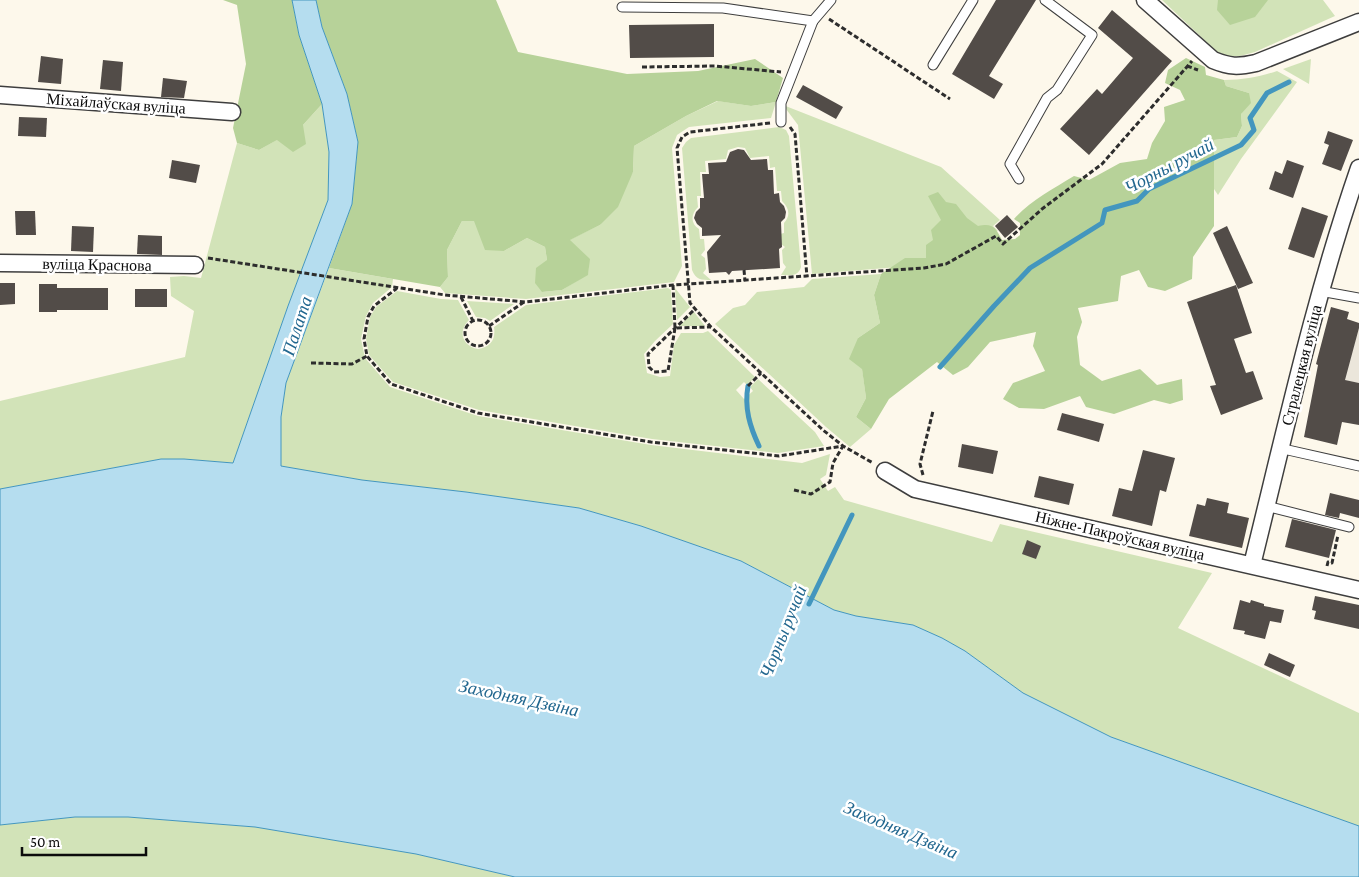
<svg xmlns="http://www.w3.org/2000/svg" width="1359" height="877" viewBox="0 0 1359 877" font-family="'Crimson Pro',serif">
	<rect width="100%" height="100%" fill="#fdf8eb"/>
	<g fill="#d2e3b8">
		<polygon points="1162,0 1323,0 1335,16 1255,52 1240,56 1229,56 1217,52"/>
		<polygon points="1311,59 1309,84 1283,69"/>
		<path d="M1277 71 1297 82 1241 159 1218 195 1214 189V140L1237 137 1242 126 1241 114 1249 93 1226 86 1224 80C1244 80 1259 77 1277 71Z"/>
		<polygon points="718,101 751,106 776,102 771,118 689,127 677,135 672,148 682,266 674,282 526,299 445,293 440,287 448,277 447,250 462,221 475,221 504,251 527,238 545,247 547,260 542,292 562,290 588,274 589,259 569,240 600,225 633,172 634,146 686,116"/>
		<polygon points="322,104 329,152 328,200 288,306 233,463 184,459 161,459 0,489 0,401 185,357 194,311 171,296 170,277 184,276 201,278 237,143 259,150 303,125"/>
		<polygon points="783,105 941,167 1000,220 993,226 998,231 923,265 812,274 798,125"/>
		<path d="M779 127 786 130 789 136 801 267C798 277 790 275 781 275L786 267 783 263 782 250 785 247 781 244 780 234 784 233V223C791 215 789 208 782 201L781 191H777L775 167 770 168 769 156 750 158 745 148 738 147 728 150 726 159 705 161 706 172H700L701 196H697L698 207C691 214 690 223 699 229L700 239H704L705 250 701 255 705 258 706 269 703 273 711 280C701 280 696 280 692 270L682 148 686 142 691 138Z"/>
		<polygon points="329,268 393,279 392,287 373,303 366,316 361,339 365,358 390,387 478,416 651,445 802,463 830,454 826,475 820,479 828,491 835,487 844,500 992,542 1000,524 1212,573 1178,628 1359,713 1359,826 1111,737 1023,693 965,651 942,638 913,625 856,616 834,610 741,561 641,526 579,508 466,492 362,480 280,466 281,417 286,383"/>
		<polygon points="881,274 874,295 880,323 858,338 866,398 856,417 871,429 850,447 826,427 715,324 733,308 745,305 757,292 804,287 812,279"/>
		<path d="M668 288 671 290 673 324 655 341 644 354 647 373 660 377 670 376 674 345 681 333H703L708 331 755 377 747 385 744 382 736 390 744 399 753 391 750 387 758 379 815 432 824 446 778 453 652 439 479 410 393 382 369 355 366 339 370 317 376 307 397 291 441 299 458 300 469 320C457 332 463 346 478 349 490 347 496 340 494 327L526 305Z"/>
		<polygon points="675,288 690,307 677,320"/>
		<polygon points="467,301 514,304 490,321 485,318 476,317"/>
		<polygon points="694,312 705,326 679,326"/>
		<polygon points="75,817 128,817 255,827 416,854 515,877 0,877 0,825"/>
	</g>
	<g fill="#b7d299">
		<polygon points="223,0 292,0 299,35 322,104 303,125 306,144 293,152 277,140 259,150 237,143 233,128 246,64 237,5"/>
		<polygon points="316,0 496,0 518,52 627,74 698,71 755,59 783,78 776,102 751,106 717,101 686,116 634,146 633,172 618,207 600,225 570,240 590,259 588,275 562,290 542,292 535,283 536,268 547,260 545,247 527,238 504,251 485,250 474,221 462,221 447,250 448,277 440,287 329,268 352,204 358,142 347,94 322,27"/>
		<polygon points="1218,0 1268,0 1255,17 1230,25 1217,10"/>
		<path d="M1186 58 1205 67 1206 75 1224 80 1226 86 1249 93 1251 103 1241 114 1242 126 1237 137 1214 140V226L1193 257 1192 279 1165 291 1148 287 1139 270 1121 276 1118 301 1078 308 1082 322 1077 337 1080 365 1102 381 1140 369 1157 385 1182 379 1183 400 1170 404 1154 400 1114 414 1086 407 1080 396 1044 409 1019 408 1003 399 1013 383 1045 371 1033 346 1036 332 990 342 968 367 953 375 937 362 889 399 871 429 856 417 866 398 862 369 849 359 858 338 880 323 874 295 881 274 905 258H926V245L933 240 931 230 941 220 928 196 938 192 946 202 956 204 967 218 978 226C993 223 995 227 1002 240L1015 239 1020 235V223L1014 219C1031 200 1053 189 1074 176L1089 180 1120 163 1147 159 1152 143 1165 121 1164 107 1185 100 1180 90 1165 83 1168 70Z"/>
	</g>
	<polygon fill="#ebe6db" points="1359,328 1359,383 1344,380"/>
	<polygon fill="#b5ddef" stroke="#4396be" points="292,0 316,0 322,27 347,94 358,142 352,204 286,383 281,417 281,466 362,480 466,492 579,508 641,526 741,561 834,610 856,616 913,625 942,638 965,651 1023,693 1111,737 1359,826 1359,877 515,877 416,854 255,827 128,817 75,817 0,825 0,489 161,459 184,459 233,463 288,306 328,200 329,152 322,104 299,35"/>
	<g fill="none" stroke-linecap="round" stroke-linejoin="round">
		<g stroke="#4396be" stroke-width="5">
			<polyline points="940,367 994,306 1030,268 1102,223 1105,210 1137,201 1149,189 1241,145 1254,130 1250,118 1267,93 1289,82"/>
			<path d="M748 386C744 408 750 427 759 446"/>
			<polyline points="809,604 852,515"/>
		</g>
	</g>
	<g fill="#524c48">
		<polygon points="996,0 1036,0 989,76 1003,84 994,99 952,74"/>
		<polygon points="1112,10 1172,61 1089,155 1060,129 1097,89 1102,94 1133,58 1098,28"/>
		<polygon points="714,24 714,57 630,58 629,25"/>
		<polygon points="41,56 63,59 61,84 38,82"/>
		<polygon points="103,60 123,62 121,91 100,89"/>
		<polygon points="163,78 187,81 184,98 161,97"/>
		<polygon points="803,85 843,107 836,119 796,97"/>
		<polygon points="19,117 47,118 46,137 18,136"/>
		<polygon points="1328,131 1353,140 1341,171 1322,164 1329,145 1324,143"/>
		<polygon points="738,149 744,150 751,160 767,159 768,170 773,170 774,194 779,193 780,202 784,206 786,212 785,218 781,222 782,247 779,249 780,268 732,271 729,275 726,272 709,273 707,252 721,235 702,236 702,228 697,224 694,218 696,212 700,208 700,198 704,198 702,174 709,174 708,163 726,162 730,152"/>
		<polygon points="172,160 200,165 196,183 169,178"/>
		<polygon points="1287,160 1304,166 1293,198 1269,189 1275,171 1282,174"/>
		<polygon points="1302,207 1328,216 1314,258 1288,249"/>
		<polygon points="15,211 35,211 36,235 16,235"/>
		<polygon points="1007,215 1018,227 1005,238 995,226"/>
		<polygon points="72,226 94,227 93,252 71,251"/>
		<polygon points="1227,226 1253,283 1238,289 1213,233"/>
		<polygon points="138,235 162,236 162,255 137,254"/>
		<polygon points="0,283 15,283 15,304 0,305"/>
		<polygon points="39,284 57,284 57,288 108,288 108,310 57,310 57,312 39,312"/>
		<polygon points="1236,285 1252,333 1234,339 1246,373 1253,371 1263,399 1221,415 1210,386 1216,385 1187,302"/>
		<rect x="135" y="289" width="32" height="18"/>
		<polygon points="1331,307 1349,312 1347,319 1359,323 1359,328 1345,380 1359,383 1359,425 1342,422 1337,445 1304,437 1318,365 1316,364"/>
		<polygon points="1062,413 1104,424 1099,442 1057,430"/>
		<polygon points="962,444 998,451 993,474 958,467"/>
		<polygon points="1143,450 1175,458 1166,492 1160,490 1152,526 1112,516 1119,488 1132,491"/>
		<polygon points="1039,476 1074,484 1069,505 1034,497"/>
		<polygon points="1330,493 1359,500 1359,518 1340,513 1339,518 1325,515"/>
		<polygon points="1207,498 1229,503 1227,513 1249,518 1242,548 1189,536 1197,504 1205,506"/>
		<polygon points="1292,519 1336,530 1329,558 1285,547"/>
		<polygon points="1027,540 1041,546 1036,559 1022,554"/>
		<polygon points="1315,596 1359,605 1359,629 1314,619 1316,611 1312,610"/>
		<polygon points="1240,600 1250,603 1251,600 1264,604 1264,606 1284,610 1281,623 1270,621 1265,639 1244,634 1245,631 1233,629"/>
		<polygon points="1269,653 1295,665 1290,677 1264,665"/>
	</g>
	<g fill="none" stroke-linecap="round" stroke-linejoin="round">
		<defs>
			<g id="service">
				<polyline points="622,7 723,8 813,21"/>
				<polyline points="933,65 973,0"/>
				<polyline points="781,122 781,103 813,21 831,0"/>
				<polyline points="1019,179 1010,164 1047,98 1057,90 1092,35 1045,0"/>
				<polyline points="1320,291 1359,298"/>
				<polyline points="1279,448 1359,466"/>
				<polyline points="1266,506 1349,527"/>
			</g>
			<g id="minor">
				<path d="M1145 0 1213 60C1230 67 1238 67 1256 63L1359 22"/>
				<polyline points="0,95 232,112"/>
				<polyline points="0,263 195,265"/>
				<polyline points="885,471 915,489 1359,590"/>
				<path d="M1252 565C1285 432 1314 298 1359 168"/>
			</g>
		</defs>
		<use href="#service" stroke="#3e3e3e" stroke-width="11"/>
		<use href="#minor" stroke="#3e3e3e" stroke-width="19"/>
		<g stroke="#2d2d2d" stroke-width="3" stroke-dasharray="5 2.5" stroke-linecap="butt">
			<polyline points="829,19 950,99"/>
			<polyline points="1187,66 1198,70"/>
			<polyline points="642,67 715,66 781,72"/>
			<polyline points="770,123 690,132 682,137 677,148 690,303 711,327 823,430 843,446 873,463"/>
			<polyline points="790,127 795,134 807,277"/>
			<polyline points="208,258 445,295 526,302 673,285 924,268 946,264 996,236 1003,244 1042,209 1102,164 1192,61"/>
			<polyline points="744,270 745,281"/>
			<polyline points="673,285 675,328 711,327"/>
			<polyline points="396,287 396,289 374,306 368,317 364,339 367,356 391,384 478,413 651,442 779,456 843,446"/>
			<polyline points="461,297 473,321"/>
			<circle cx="478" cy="333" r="13"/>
			<polyline points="489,326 524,302"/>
			<polyline points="675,328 668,371 654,372 649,367 648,354 695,309"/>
			<polyline points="311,363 352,364 367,356"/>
			<polyline points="748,386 761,373"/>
			<polyline points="923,475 920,464 933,411"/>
			<polyline points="794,490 811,494 830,482 833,463 843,446"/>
			<polyline points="1327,566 1328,562 1332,563 1338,535"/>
		</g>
		<use href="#service" stroke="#fff" stroke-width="9"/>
		<use href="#minor" stroke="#fff" stroke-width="16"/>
	</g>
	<g text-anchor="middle" stroke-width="5" stroke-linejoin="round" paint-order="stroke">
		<g font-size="16" fill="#0b0b0b" stroke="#fff">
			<text transform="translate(116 103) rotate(4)" y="6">Міхайлаўская вуліца</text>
			<text transform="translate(97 264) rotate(1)" y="6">вуліца Краснова</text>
			<text transform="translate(1301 365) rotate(-76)" y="6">Стралецкая вуліца</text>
			<text transform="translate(1120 535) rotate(13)" y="6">Ніжне-Пакроўская вуліца</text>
		</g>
		<g font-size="18" font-style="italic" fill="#22678f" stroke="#fff">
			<text transform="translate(1169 166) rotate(-28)" y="6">Чорны ручай</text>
			<text transform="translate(297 326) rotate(-72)" y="6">Палата</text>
			<text transform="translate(783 632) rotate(-68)" y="6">Чорны ручай</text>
			<text transform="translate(519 698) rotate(12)" y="6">Заходняя Дзвіна</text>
			<text transform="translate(901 830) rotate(23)" y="6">Заходняя Дзвіна</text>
		</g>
	</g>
	<path d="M22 847v8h124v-8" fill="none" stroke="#0b0b0b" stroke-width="2.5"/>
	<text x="30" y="847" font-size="15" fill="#0b0b0b" stroke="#ffffff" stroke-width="4" paint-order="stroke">50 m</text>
</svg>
